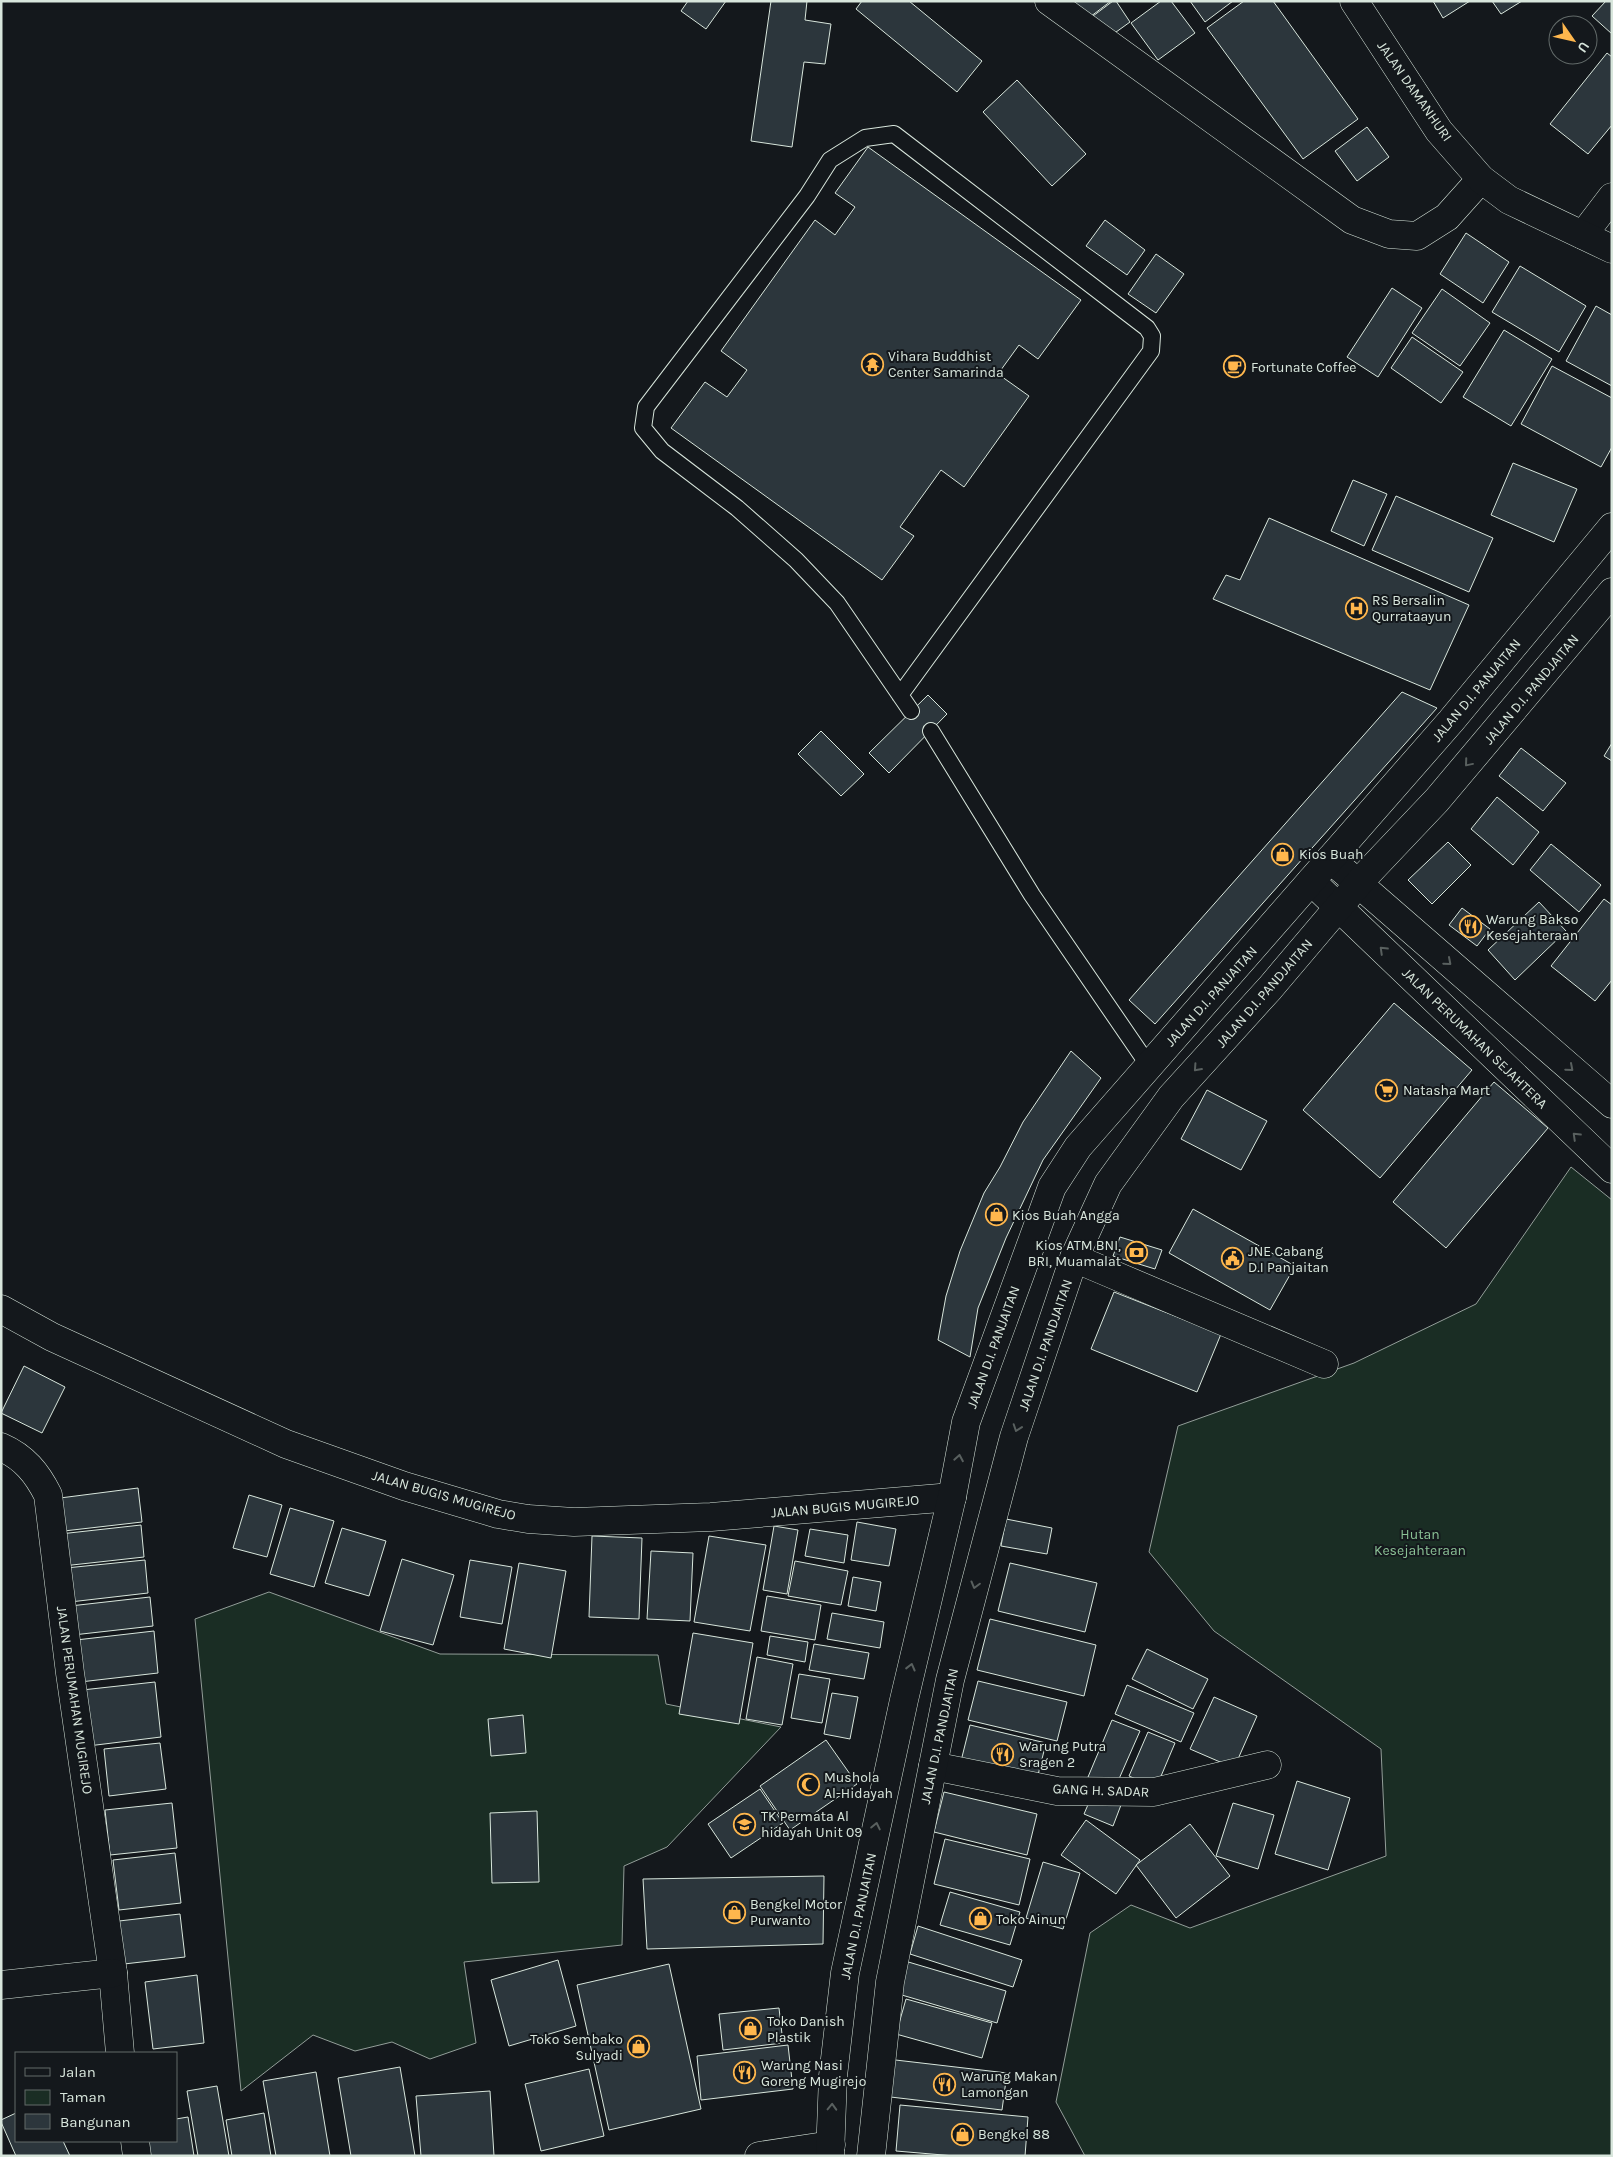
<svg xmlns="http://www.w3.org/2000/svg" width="1613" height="2157" viewBox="0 0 1613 2157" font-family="Karla,sans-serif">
	<rect width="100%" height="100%" fill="#14181c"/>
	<g fill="#1a2d24" stroke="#939e99">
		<polygon points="1571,1167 1612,1200 1612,2156 1085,2156 1056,2102 1090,1933 1131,1905 1190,1928 1386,1856 1381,1749 1214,1631 1149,1552 1178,1426 1354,1363 1476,1304"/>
		<polygon points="269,1592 440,1654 658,1655 666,1704 781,1727 667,1847 624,1866 622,1945 464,1962 476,2043 430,2059 392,2042 355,2051 313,2035 241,2091 195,1619"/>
	</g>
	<g fill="#2c363c" stroke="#d8e6dc">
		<polygon points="688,1 726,1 706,29 681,11"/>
		<polygon points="771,1 807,1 805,20 831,24 825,64 804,62 792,147 751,141"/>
		<polygon points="862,1 909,1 982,61 957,92 856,9"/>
		<polygon points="1072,1 1111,1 1086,20"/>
		<polygon points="1113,1 1116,1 1130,22 1105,40 1089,19"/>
		<polygon points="1161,1 1171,1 1195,33 1158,60 1131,23"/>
		<polygon points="1190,1 1233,1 1205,22"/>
		<polygon points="1244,1 1273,1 1358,119 1303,159 1207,28"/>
		<polygon points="1433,1 1470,1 1443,18"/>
		<polygon points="1492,1 1522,1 1501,14"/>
		<polygon points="1606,1 1612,1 1612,34 1592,16"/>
		<polygon points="1607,53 1612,57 1612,125 1588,154 1550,124"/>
		<polygon points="1017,80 1086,154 1052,186 983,112"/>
		<polygon points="1367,127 1389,157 1357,181 1335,151"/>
		<polygon points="868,147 1081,300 1038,359 1019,345 998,374 1029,396 964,487 941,470 900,527 914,536 882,580 671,428 705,382 727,397 747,370 721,351 815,220 835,235 855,207 835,193"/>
		<polygon points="1105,220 1145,250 1127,275 1086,246"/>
		<polygon points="1466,233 1509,262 1483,303 1440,274"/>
		<polygon points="1156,254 1184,274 1156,313 1128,294"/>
		<polygon points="1520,266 1586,306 1559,352 1492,312"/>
		<polygon points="1392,288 1422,308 1378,377 1347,357"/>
		<polygon points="1442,289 1490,323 1460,366 1412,333"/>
		<polygon points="1596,306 1612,315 1612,386 1566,361"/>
		<polygon points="1504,330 1552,359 1511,426 1463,397"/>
		<polygon points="1412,337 1463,372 1441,403 1391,368"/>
		<polygon points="1552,366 1612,398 1612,447 1601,467 1521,424"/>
		<polygon points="1513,463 1577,489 1554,542 1491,515"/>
		<polygon points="1353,480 1387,494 1364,546 1331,531"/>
		<polygon points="1396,496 1493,538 1469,592 1372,550"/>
		<polygon points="1269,518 1469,605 1430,690 1213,599 1226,575 1240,580"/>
		<polygon points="1402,692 1437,708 1155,1024 1129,1000"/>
		<polygon points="928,695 947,714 889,773 869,753"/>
		<polygon points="821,731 864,774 841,796 798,754"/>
		<polygon points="1612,743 1612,761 1604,756"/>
		<polygon points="1521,748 1566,783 1543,811 1499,776"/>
		<polygon points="1497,797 1539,832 1513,865 1471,829"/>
		<polygon points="1448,842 1471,865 1432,904 1408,880"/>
		<polygon points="1551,844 1601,885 1579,912 1530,870"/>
		<polygon points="1604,899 1612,905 1612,980 1595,1001 1551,966"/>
		<polygon points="1539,902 1566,931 1515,980 1488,950"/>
		<polygon points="1462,908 1490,929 1477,946 1449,925"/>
		<polygon points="1394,1003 1472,1070 1380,1178 1303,1110"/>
		<polygon points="1071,1051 1101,1078 1043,1160 1006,1238 978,1308 970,1357 938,1340 946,1296 960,1251 984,1193 1000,1167 1023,1122"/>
		<polygon points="1494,1082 1548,1128 1446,1248 1393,1202"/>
		<polygon points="1207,1090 1267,1121 1241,1170 1181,1139"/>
		<polygon points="1193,1209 1295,1266 1270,1310 1169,1253"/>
		<polygon points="1120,1237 1162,1250 1155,1269 1113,1256"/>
		<polygon points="1114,1292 1221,1334 1197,1392 1091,1349"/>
		<polygon points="24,1366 65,1387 42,1433 1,1413"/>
		<polygon points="138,1488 142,1522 64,1531 60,1498"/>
		<polygon points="249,1495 282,1505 267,1557 233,1548"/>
		<polygon points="290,1508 334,1521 314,1587 270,1574"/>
		<polygon points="1006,1519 1052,1528 1047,1554 1001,1546"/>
		<polygon points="857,1522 896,1529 889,1566 851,1560"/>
		<polygon points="141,1525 144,1557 63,1566 60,1534"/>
		<polygon points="774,1526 798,1530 787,1594 763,1590"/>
		<polygon points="342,1528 386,1541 369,1596 325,1583"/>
		<polygon points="810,1529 848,1535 844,1563 805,1556"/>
		<polygon points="592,1536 642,1538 639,1619 589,1617"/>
		<polygon points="709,1536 766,1545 750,1631 694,1622"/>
		<polygon points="651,1551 693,1553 690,1621 647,1619"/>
		<polygon points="402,1559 454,1575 433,1645 380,1631"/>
		<polygon points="145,1560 148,1593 70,1602 66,1568"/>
		<polygon points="470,1560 512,1567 502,1624 460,1617"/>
		<polygon points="795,1561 848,1571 841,1605 788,1596"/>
		<polygon points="519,1563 566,1571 551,1658 504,1649"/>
		<polygon points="1010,1563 1097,1583 1085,1632 998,1611"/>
		<polygon points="853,1577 881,1582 876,1611 848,1606"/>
		<polygon points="767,1596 821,1605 815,1640 761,1631"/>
		<polygon points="150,1597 153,1626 73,1635 70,1606"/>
		<polygon points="832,1613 884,1622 880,1648 827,1639"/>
		<polygon points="990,1619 1096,1645 1084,1696 977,1670"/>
		<polygon points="154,1631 158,1673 80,1682 76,1640"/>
		<polygon points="693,1633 753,1643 739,1724 679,1714"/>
		<polygon points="770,1636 808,1642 805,1662 767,1655"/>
		<polygon points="814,1644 869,1653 864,1679 809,1670"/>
		<polygon points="1147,1649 1208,1679 1193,1709 1132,1679"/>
		<polygon points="757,1657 793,1664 782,1725 746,1719"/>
		<polygon points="799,1674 830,1679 822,1723 791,1718"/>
		<polygon points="978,1681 1067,1702 1057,1741 968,1720"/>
		<polygon points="155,1682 161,1737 88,1746 82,1690"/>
		<polygon points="1127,1685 1194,1713 1181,1742 1115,1714"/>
		<polygon points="832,1693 858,1697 850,1739 824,1734"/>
		<polygon points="1214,1697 1257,1716 1234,1768 1190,1749"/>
		<polygon points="523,1715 526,1753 491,1756 488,1719"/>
		<polygon points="1112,1720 1140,1731 1115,1788 1088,1777"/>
		<polygon points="970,1725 1046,1743 1036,1783 960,1765"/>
		<polygon points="1148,1732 1175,1743 1156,1788 1129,1776"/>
		<polygon points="826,1740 857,1784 790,1830 760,1786"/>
		<polygon points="160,1743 166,1789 109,1796 104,1749"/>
		<polygon points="1297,1781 1350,1798 1328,1870 1275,1854"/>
		<polygon points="760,1789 783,1823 731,1858 708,1824"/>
		<polygon points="944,1792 1037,1814 1027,1855 934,1832"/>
		<polygon points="1093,1793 1121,1805 1113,1826 1084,1814"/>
		<polygon points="172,1803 177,1848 110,1855 105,1810"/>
		<polygon points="1233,1803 1274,1815 1258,1869 1216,1856"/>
		<polygon points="537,1811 539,1882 492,1883 490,1813"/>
		<polygon points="1086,1820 1140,1860 1116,1894 1061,1855"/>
		<polygon points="1190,1824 1230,1876 1176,1918 1136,1865"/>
		<polygon points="945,1839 1030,1859 1019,1905 934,1884"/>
		<polygon points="175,1853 181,1903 119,1910 113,1860"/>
		<polygon points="1043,1862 1080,1873 1063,1929 1026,1918"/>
		<polygon points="824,1876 823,1944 647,1949 643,1879"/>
		<polygon points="950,1892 1020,1912 1010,1945 940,1925"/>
		<polygon points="180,1914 185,1957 124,1964 119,1921"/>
		<polygon points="918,1926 1022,1960 1013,1987 910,1954"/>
		<polygon points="558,1960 576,2026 509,2046 491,1980"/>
		<polygon points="905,1961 1006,1991 997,2023 895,1993"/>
		<polygon points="669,1964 701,2109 609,2130 577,1985"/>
		<polygon points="197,1975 204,2043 153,2049 145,1982"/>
		<polygon points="906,1999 992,2023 982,2058 896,2034"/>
		<polygon points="779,2008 783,2043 723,2050 719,2014"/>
		<polygon points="788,2045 793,2089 701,2100 697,2056"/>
		<polygon points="887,2059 1007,2073 1002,2110 882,2096"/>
		<polygon points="400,2067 415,2156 351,2156 338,2078"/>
		<polygon points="589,2069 604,2136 541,2151 525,2084"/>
		<polygon points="316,2072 330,2156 276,2156 263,2081"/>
		<polygon points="217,2086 229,2156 198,2156 187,2091"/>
		<polygon points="490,2091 494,2156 421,2156 416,2096"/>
		<polygon points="900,2105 1028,2117 1025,2156 955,2156 896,2151"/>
		<polygon points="16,2113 16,2141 63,2141 70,2156 16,2156 1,2122 1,2120"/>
		<polygon points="264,2113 271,2156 232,2156 226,2120"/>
		<polygon points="188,2117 194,2156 143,2156 141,2141 176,2141 176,2119"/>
	</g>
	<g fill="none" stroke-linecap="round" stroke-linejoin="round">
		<defs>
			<g id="service">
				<polyline points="900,695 1151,351 1152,336 1147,328 894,134 865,138 830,160 807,196 646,407 643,428 662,451 737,508 796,560 837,603 911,711"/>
				<polyline points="931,731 1032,895 1149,1066"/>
			</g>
			<g id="minor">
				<polyline points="1049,1 1352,220 1389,234 1417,236 1447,217 1481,179"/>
				<polyline points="1583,235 1612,197"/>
				<polyline points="1330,859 1612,1104"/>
				<polyline points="1311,881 1612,1169"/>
				<polyline points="1074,1258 1324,1364"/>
				<polyline points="1,1309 52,1337 286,1444 404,1486 498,1514 528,1519 574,1522 711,1517 952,1497"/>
				<path d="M1 1447C24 1457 37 1473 48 1495L70 1673 113 1973 120 2053"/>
				<polyline points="933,1766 1057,1791 1154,1792 1267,1765"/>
				<polyline points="1,1985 113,1973"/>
				<polyline points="135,2141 137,2156"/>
			</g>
			<g id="tertiary">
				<polyline points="1354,1 1439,131 1481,179 1509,200 1612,249"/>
				<polyline points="759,2156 831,2145"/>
			</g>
			<g id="trunk">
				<polyline points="830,2156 833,2076 845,1973 904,1700 952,1497 966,1422 1052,1187 1078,1147 1451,721 1612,527"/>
				<polyline points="871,2156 890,1982 950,1680 1014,1437 1074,1258 1108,1184 1171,1097 1270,988 1364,877 1437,800 1612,592"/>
			</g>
		</defs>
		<use href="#service" stroke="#d8e6dc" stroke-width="18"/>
		<use href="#minor" stroke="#d8e6dc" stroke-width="29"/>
		<use href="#tertiary" stroke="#d8e6dc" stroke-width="29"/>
		<use href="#trunk" stroke="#d8e6dc" stroke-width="29"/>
		<use href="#service" stroke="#14181c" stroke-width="16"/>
		<use href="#minor" stroke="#14181c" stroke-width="28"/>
		<use href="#tertiary" stroke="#14181c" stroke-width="28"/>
		<use href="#trunk" stroke="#14181c" stroke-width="28"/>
	</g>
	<defs><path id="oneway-chevron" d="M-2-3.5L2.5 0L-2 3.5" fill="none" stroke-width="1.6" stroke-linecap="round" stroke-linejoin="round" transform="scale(1.25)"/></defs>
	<g stroke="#59605f">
		<use href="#oneway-chevron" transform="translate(1468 763) rotate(130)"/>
		<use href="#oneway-chevron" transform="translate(1383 950) rotate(-136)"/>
		<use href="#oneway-chevron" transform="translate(1448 962) rotate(41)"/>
		<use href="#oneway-chevron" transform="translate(1197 1068) rotate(132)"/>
		<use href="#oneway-chevron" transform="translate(1570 1068) rotate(41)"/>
		<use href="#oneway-chevron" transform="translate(1576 1136) rotate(-136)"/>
		<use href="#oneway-chevron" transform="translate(1017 1428) rotate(109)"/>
		<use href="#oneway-chevron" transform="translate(959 1458) rotate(-80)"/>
		<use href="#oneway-chevron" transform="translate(975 1585) rotate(105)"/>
		<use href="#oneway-chevron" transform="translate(911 1667) rotate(-76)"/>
		<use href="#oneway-chevron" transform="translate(876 1826) rotate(-78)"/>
		<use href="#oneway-chevron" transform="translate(832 2107) rotate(-88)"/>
	</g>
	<defs>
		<symbol id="temple-ring" viewBox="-11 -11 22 22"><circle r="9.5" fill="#14181c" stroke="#ffb74d" stroke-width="1.5"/><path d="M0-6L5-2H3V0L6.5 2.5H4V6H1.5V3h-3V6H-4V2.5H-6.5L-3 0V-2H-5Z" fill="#ffb74d"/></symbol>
		<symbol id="cafe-ring" viewBox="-11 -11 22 22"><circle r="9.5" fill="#14181c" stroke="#ffb74d" stroke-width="1.5"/><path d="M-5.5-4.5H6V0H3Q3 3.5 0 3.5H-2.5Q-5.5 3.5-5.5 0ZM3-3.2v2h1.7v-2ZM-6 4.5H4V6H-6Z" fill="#ffb74d"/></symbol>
		<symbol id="hospital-ring" viewBox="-11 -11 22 22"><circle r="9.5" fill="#14181c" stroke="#ffb74d" stroke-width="1.5"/><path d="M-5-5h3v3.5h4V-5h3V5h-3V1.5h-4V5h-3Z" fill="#ffb74d"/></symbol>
		<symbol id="shop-ring" viewBox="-11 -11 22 22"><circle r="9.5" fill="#14181c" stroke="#ffb74d" stroke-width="1.5"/><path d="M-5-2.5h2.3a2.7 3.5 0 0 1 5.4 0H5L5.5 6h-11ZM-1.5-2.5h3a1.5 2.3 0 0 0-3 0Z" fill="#ffb74d"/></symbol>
		<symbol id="restaurant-ring" viewBox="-11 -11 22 22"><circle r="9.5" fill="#14181c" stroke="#ffb74d" stroke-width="1.5"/><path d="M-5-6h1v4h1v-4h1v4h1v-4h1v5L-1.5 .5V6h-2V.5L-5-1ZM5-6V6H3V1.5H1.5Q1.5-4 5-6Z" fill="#ffb74d"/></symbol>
		<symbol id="supermarket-ring" viewBox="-11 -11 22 22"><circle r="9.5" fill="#14181c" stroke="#ffb74d" stroke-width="1.5"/><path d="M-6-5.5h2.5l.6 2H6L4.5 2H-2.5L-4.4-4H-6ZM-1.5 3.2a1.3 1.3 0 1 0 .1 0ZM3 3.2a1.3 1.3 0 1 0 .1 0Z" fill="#ffb74d"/></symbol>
		<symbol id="bank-ring" viewBox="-11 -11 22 22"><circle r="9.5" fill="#14181c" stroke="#ffb74d" stroke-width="1.5"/><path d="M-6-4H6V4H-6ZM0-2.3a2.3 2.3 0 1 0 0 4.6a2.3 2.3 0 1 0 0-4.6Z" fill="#ffb74d"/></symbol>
		<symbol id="civic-ring" viewBox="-11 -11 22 22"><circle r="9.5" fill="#14181c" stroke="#ffb74d" stroke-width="1.5"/><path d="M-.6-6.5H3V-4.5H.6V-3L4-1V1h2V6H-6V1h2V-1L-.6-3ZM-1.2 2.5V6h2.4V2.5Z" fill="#ffb74d"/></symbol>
		<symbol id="mosque-ring" viewBox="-11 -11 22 22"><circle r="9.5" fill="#14181c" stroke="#ffb74d" stroke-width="1.5"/><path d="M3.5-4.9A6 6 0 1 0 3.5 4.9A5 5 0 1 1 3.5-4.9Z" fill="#ffb74d"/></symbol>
		<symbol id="school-ring" viewBox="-11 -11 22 22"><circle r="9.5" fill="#14181c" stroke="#ffb74d" stroke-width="1.5"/><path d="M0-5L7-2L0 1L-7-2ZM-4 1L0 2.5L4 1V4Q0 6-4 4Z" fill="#ffb74d"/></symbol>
	</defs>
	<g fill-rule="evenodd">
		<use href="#temple-ring" x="860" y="352" width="25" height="25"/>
		<use href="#cafe-ring" x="1222" y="354" width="25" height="25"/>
		<use href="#hospital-ring" x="1344" y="596" width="25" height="25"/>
		<use href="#shop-ring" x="1270" y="842" width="25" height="25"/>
		<use href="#restaurant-ring" x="1458" y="914" width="25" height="25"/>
		<use href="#supermarket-ring" x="1374" y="1078" width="25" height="25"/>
		<use href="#shop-ring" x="984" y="1202" width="25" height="25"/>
		<use href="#bank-ring" x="1124" y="1240" width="25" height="25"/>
		<use href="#civic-ring" x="1220" y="1246" width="25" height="25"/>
		<use href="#restaurant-ring" x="990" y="1742" width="25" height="25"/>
		<use href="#mosque-ring" x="796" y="1772" width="25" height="25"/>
		<use href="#school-ring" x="732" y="1812" width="25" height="25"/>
		<use href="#shop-ring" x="722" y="1900" width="25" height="25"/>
		<use href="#shop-ring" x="968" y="1906" width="25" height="25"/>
		<use href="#shop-ring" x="738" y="2016" width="25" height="25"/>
		<use href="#shop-ring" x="626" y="2034" width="25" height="25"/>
		<use href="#restaurant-ring" x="732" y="2060" width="25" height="25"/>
		<use href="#restaurant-ring" x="932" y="2072" width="25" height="25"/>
		<use href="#shop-ring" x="950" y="2122" width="25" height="25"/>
	</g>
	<g text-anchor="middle" stroke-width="4" stroke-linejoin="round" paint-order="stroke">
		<g font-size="14" fill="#d8e6dc" stroke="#14181c">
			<text transform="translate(1415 91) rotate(55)" y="5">JALAN DAMANHURI</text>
			<text transform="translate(1531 689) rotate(-50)" y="5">JALAN D.I. PANDJAITAN</text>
			<text transform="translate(1476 690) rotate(-50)" y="5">JALAN D.I. PANJAITAN</text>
			<text transform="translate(1264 993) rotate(-49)" y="5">JALAN D.I. PANDJAITAN</text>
			<text transform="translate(1211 996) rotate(-48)" y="5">JALAN D.I. PANJAITAN</text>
			<text transform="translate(1475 1038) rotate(44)" y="5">JALAN PERUMAHAN SEJAHTERA</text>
			<text transform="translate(1045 1345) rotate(-71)" y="5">JALAN D.I. PANDJAITAN</text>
			<text transform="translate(993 1347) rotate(-70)" y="5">JALAN D.I. PANJAITAN</text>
			<text transform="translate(444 1495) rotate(16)" y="5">JALAN BUGIS MUGIREJO</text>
			<text transform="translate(845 1506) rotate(-5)" y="5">JALAN BUGIS MUGIREJO</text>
			<text transform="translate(75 1700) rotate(82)" y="5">JALAN PERUMAHAN MUGIREJO</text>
			<text transform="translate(939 1736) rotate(-78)" y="5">JALAN D.I. PANDJAITAN</text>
			<text transform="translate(1101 1790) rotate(2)" y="5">GANG H. SADAR</text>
			<text transform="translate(858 1916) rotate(-78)" y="5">JALAN D.I. PANJAITAN</text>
		</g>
		<g font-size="14" fill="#d8e6dc" stroke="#14181c" text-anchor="start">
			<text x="888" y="361">Vihara Buddhist<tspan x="888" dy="16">Center Samarinda</tspan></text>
			<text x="1251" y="372">Fortunate Coffee</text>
			<text x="1372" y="605">RS Bersalin<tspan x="1372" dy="16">Qurrataayun</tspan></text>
			<text x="1299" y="859">Kios Buah</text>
			<text x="1486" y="924">Warung Bakso<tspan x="1486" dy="16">Kesejahteraan</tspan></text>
			<text x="1403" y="1095">Natasha Mart</text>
			<text x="1012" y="1220">Kios Buah Angga</text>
			<text x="1121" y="1250" text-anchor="end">Kios ATM BNI,<tspan x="1121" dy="16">BRI, Muamalat</tspan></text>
			<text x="1248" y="1256">JNE Cabang<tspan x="1248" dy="16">D.I Panjaitan</tspan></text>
			<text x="1019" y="1751">Warung Putra<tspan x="1019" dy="16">Sragen 2</tspan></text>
			<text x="824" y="1782">Mushola<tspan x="824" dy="16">Al-Hidayah</tspan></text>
			<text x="761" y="1821">TK Permata Al<tspan x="761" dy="16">hidayah Unit 09</tspan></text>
			<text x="750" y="1909">Bengkel Motor<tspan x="750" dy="16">Purwanto</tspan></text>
			<text x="996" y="1924">Toko Ainun</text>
			<text x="767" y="2026">Toko Danish<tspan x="767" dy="16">Plastik</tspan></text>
			<text x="623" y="2044" text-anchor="end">Toko Sembako<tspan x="623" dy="16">Sulyadi</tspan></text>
			<text x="761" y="2070">Warung Nasi<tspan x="761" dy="16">Goreng Mugirejo</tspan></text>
			<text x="961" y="2081">Warung Makan<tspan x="961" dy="16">Lamongan</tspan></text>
			<text x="978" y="2139">Bengkel 88</text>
		</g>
		<g font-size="14" fill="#8ac095" stroke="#14181c">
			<text x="1420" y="1539">Hutan<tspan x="1420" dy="16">Kesejahteraan</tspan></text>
		</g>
	</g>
	<rect width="1613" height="2157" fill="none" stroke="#d8e6dc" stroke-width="5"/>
	<rect x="15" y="2052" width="162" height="90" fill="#14181c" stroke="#626a69"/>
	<rect x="25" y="2068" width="25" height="8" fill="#14181c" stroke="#626a69"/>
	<text x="60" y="2077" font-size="15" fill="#d8e6dc">Jalan</text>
	<rect x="25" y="2090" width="25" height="15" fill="#1a2d24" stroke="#626a69"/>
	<text x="60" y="2102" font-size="15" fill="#d8e6dc">Taman</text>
	<rect x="25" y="2114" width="25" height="15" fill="#2c363c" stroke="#626a69"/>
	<text x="60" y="2127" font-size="15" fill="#d8e6dc">Bangunan</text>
	<g transform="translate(1573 40) rotate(124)"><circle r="24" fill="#14181c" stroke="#626a69"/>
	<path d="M0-4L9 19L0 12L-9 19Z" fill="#ffb74d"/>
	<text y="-8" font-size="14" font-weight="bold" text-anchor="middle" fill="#d8e6dc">U</text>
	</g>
</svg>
